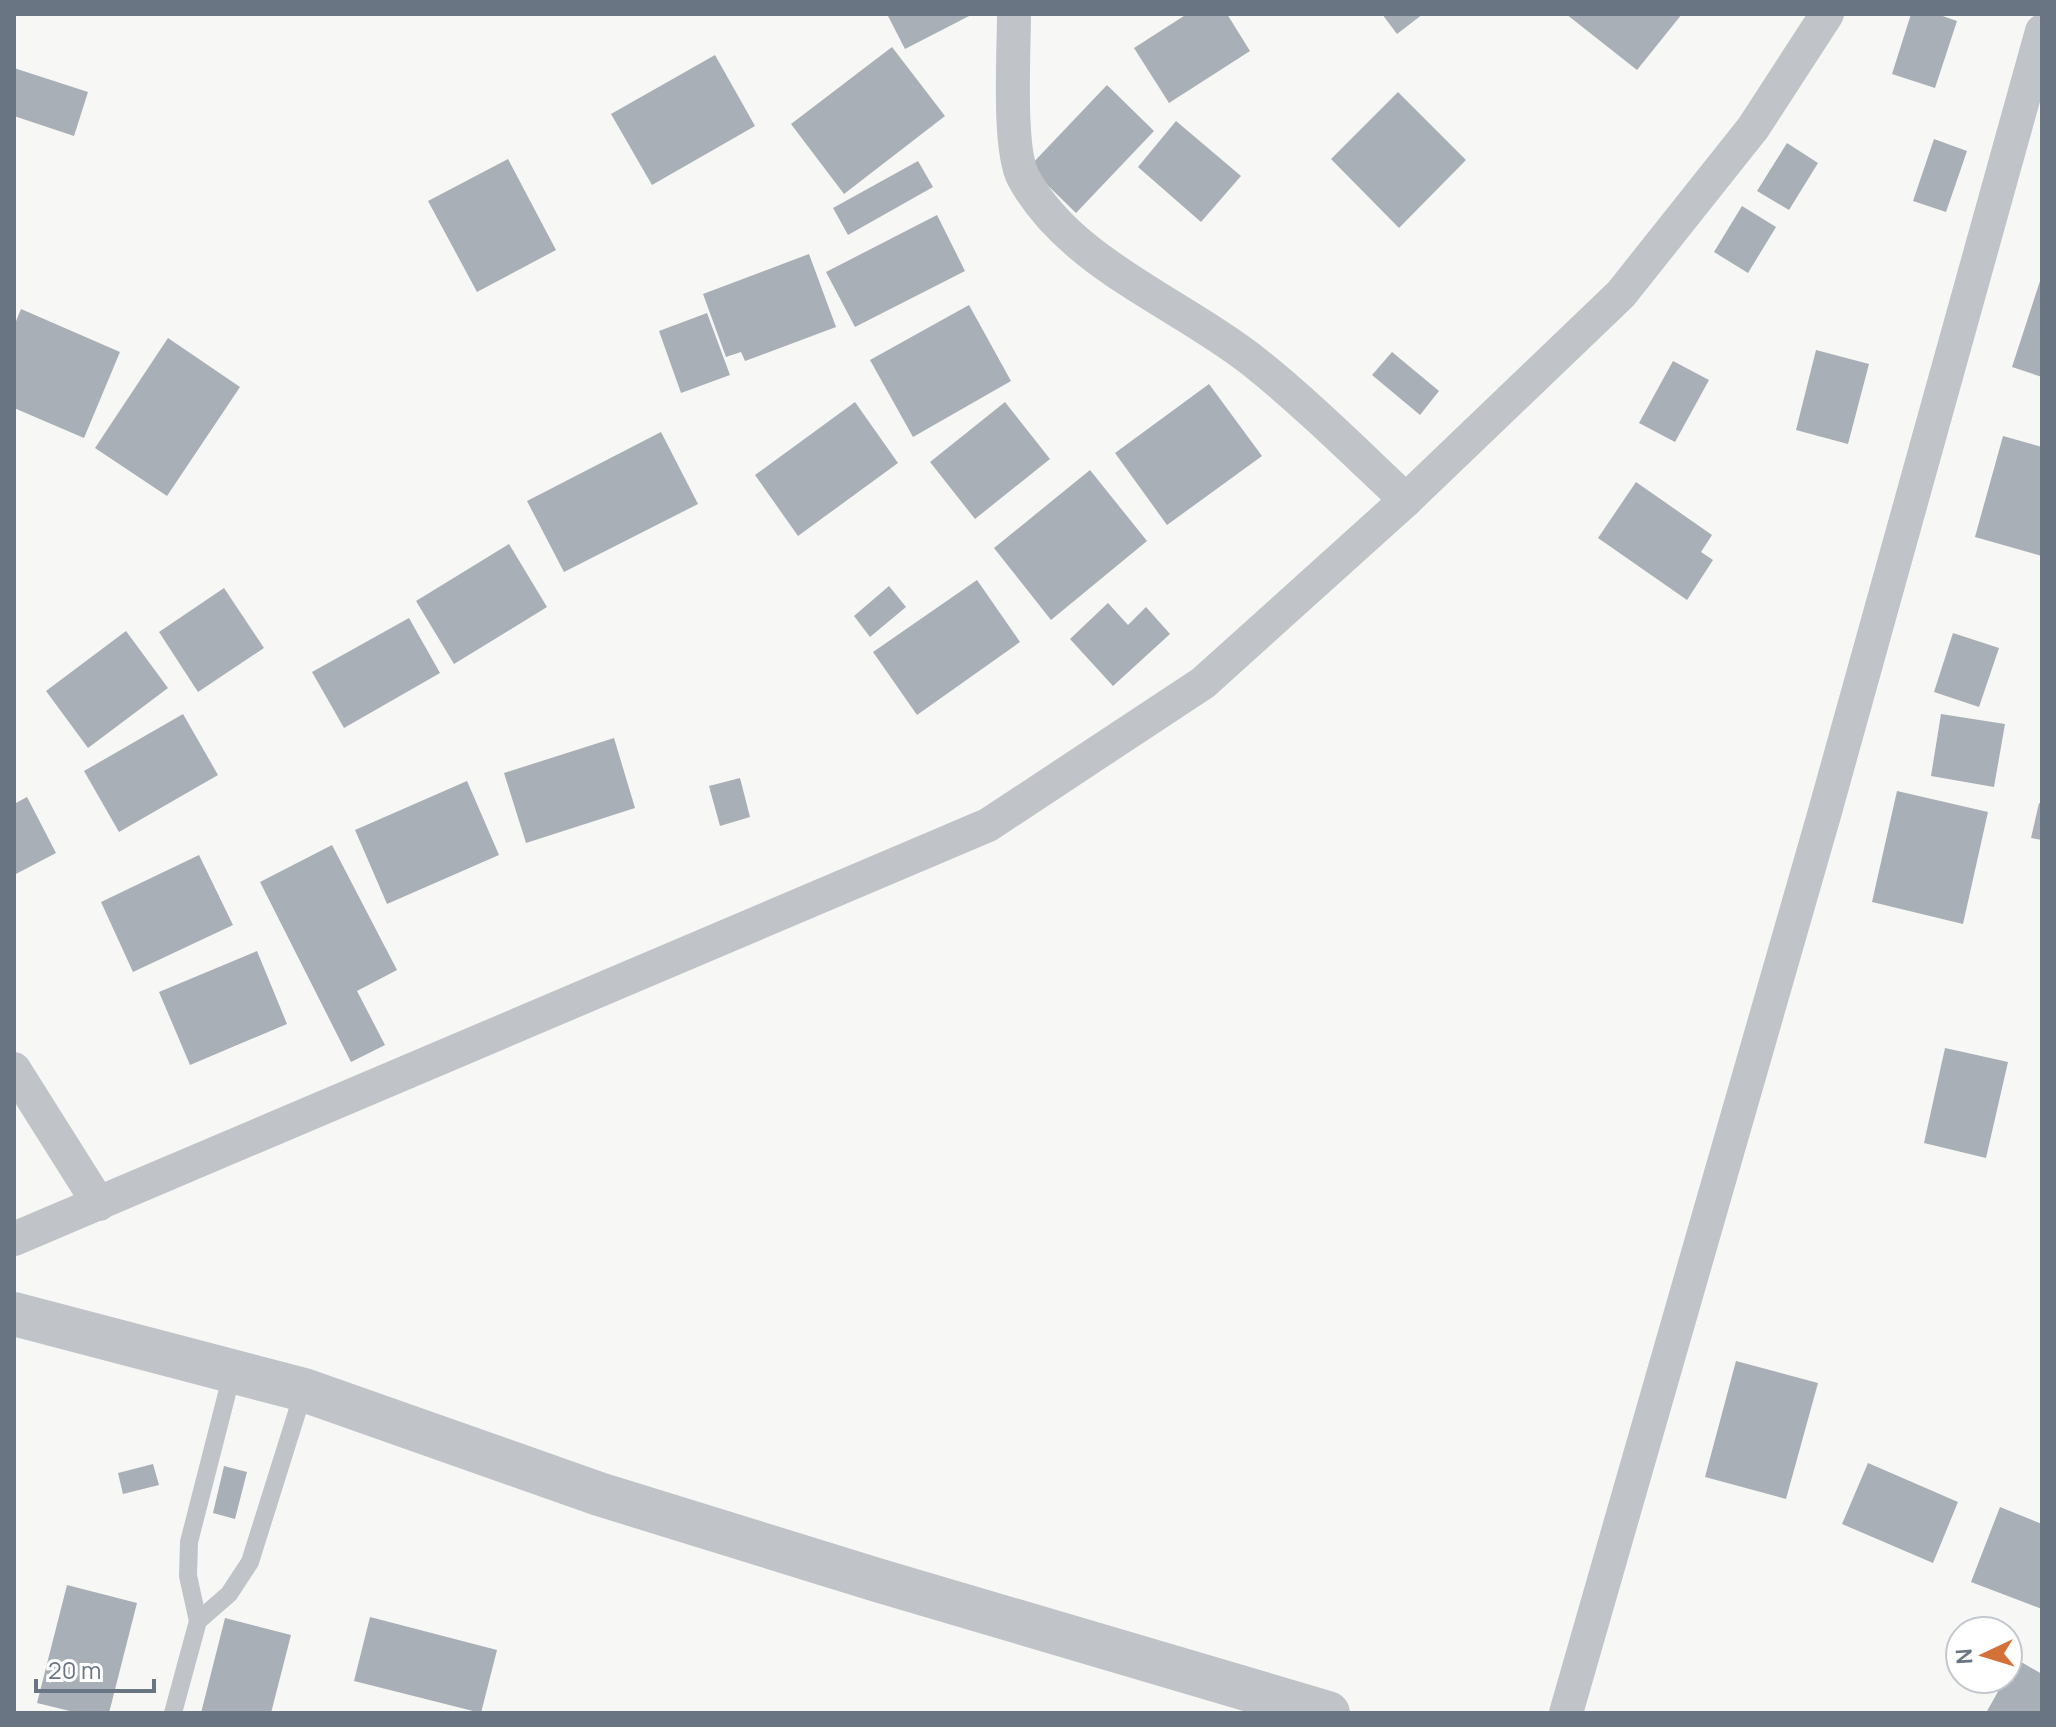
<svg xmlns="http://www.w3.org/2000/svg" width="2056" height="1727" viewBox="0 0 2056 1727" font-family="Manrope,sans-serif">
	<rect width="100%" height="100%" fill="#f7f8f5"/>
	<g fill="#a9afb6">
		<polygon points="887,14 973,14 905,49"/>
		<polygon points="1187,14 1227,14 1250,51 1169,103 1134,48"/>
		<polygon points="1382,14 1423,14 1397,34"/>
		<polygon points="1566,14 1682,14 1637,70"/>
		<polygon points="1911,14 1937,14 1957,21 1935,88 1892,74"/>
		<polygon points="892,47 945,116 844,194 791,124"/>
		<polygon points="715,55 755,126 652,185 611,114"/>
		<polygon points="14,68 88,92 74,136 14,116"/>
		<polygon points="1107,85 1154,131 1076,213 1029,167"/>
		<polygon points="1398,92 1466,160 1399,228 1331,159"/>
		<polygon points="1176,121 1241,176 1201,222 1138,167"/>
		<polygon points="1934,139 1967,151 1946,212 1913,201"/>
		<polygon points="1787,143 1818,163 1789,210 1757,191"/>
		<polygon points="508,159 556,250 477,292 428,201"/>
		<polygon points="918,161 933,187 848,235 833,208"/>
		<polygon points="1742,206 1776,227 1748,273 1714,252"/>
		<polygon points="937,215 965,271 855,327 826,272"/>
		<polygon points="809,254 836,327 745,361 741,352 726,357 703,294"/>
		<polygon points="2041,278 2042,278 2042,377 2012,367"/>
		<polygon points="969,305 1011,381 913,437 870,360"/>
		<polygon points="21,309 120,352 84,438 14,408 14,326"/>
		<polygon points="707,313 730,375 681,393 659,331"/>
		<polygon points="168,338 240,387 167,496 95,448"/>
		<polygon points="1816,350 1869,364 1848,444 1796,430"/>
		<polygon points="1392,352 1439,391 1420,415 1372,375"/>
		<polygon points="1673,361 1709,380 1675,442 1639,423"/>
		<polygon points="1209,384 1262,456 1167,525 1115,453"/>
		<polygon points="855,402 898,463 798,536 755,475"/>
		<polygon points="1005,402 1050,459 975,519 930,462"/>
		<polygon points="661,432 698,504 564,572 527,501"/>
		<polygon points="2003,436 2042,447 2042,556 1975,537"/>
		<polygon points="1090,470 1147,541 1051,620 994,548"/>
		<polygon points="1636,482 1712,535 1701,552 1713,560 1687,600 1598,538"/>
		<polygon points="509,544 547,607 454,664 416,601"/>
		<polygon points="977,580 1020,642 917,715 873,652"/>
		<polygon points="889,586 906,607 870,637 854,616"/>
		<polygon points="224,588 264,648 198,692 159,632"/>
		<polygon points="1108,603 1128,625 1146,607 1170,634 1113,686 1070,639"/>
		<polygon points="409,618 440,673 344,728 312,672"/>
		<polygon points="126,631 168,688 88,748 46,691"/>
		<polygon points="1953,633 1999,648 1979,707 1934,692"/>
		<polygon points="183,714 218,775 119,832 84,771"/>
		<polygon points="1941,714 2005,724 1994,787 1931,776"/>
		<polygon points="614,738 635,808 526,843 504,773"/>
		<polygon points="740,778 750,817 720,826 709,786"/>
		<polygon points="467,781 499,855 387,904 355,830"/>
		<polygon points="1897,791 1988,812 1963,924 1872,902"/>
		<polygon points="27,797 56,853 14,875 14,804"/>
		<polygon points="2039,803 2042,804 2042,840 2031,838"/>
		<polygon points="332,845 397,970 357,991 385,1045 351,1062 260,882"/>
		<polygon points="199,855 233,925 133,972 101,902"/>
		<polygon points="257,951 287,1024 190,1065 159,992"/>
		<polygon points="1945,1048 2008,1062 1986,1158 1924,1143"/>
		<polygon points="1736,1361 1818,1383 1786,1499 1705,1477"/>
		<polygon points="1868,1463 1958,1502 1933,1563 1842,1524"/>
		<polygon points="153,1464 159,1485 123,1494 118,1473"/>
		<polygon points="224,1466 247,1472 235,1519 213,1513"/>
		<polygon points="2000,1507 2042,1524 2042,1609 1971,1582"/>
		<polygon points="67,1585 137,1603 109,1713 78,1713 37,1703"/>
		<polygon points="370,1617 497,1650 481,1713 354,1681"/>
		<polygon points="225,1618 291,1635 271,1713 201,1713"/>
		<polygon points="2016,1659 2042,1674 2042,1713 1986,1713 2005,1679 2008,1679"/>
	</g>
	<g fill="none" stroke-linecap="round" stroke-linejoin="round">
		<g stroke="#c0c3c7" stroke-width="18">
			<polyline points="198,1621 229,1594 250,1562 304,1390"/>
			<polyline points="173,1713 198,1621 188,1576 189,1542 233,1370"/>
		</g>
		<g stroke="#c0c3c7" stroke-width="34">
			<path d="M1014 14C1014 51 1008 148 1023 177 1069 263 1180 303 1253 361 1307 404 1357 454 1406 500"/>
			<polyline points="14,1069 99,1204"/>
			<polyline points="14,1239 988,825 1203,683 1406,500 1621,294 1753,128 1827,14"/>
			<polyline points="1566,1713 1824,815 2042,31"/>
		</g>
		<polyline stroke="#c0c3c7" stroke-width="44" points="14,1314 304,1390 599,1494 877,1580 1328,1713"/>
	</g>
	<rect width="2056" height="1727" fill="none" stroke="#6a7584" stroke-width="32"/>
	<g transform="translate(1984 1655) rotate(266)"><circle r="38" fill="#ffffff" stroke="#c3c8ce" stroke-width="2"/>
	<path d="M0-6L14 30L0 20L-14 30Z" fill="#d47139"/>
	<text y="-12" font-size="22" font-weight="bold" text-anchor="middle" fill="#6a7584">N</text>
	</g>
	<path d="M36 1679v12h118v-12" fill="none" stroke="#6a7584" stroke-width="4"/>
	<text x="48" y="1679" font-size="24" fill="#6a7584" stroke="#ffffff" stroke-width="6" paint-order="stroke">20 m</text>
</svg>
